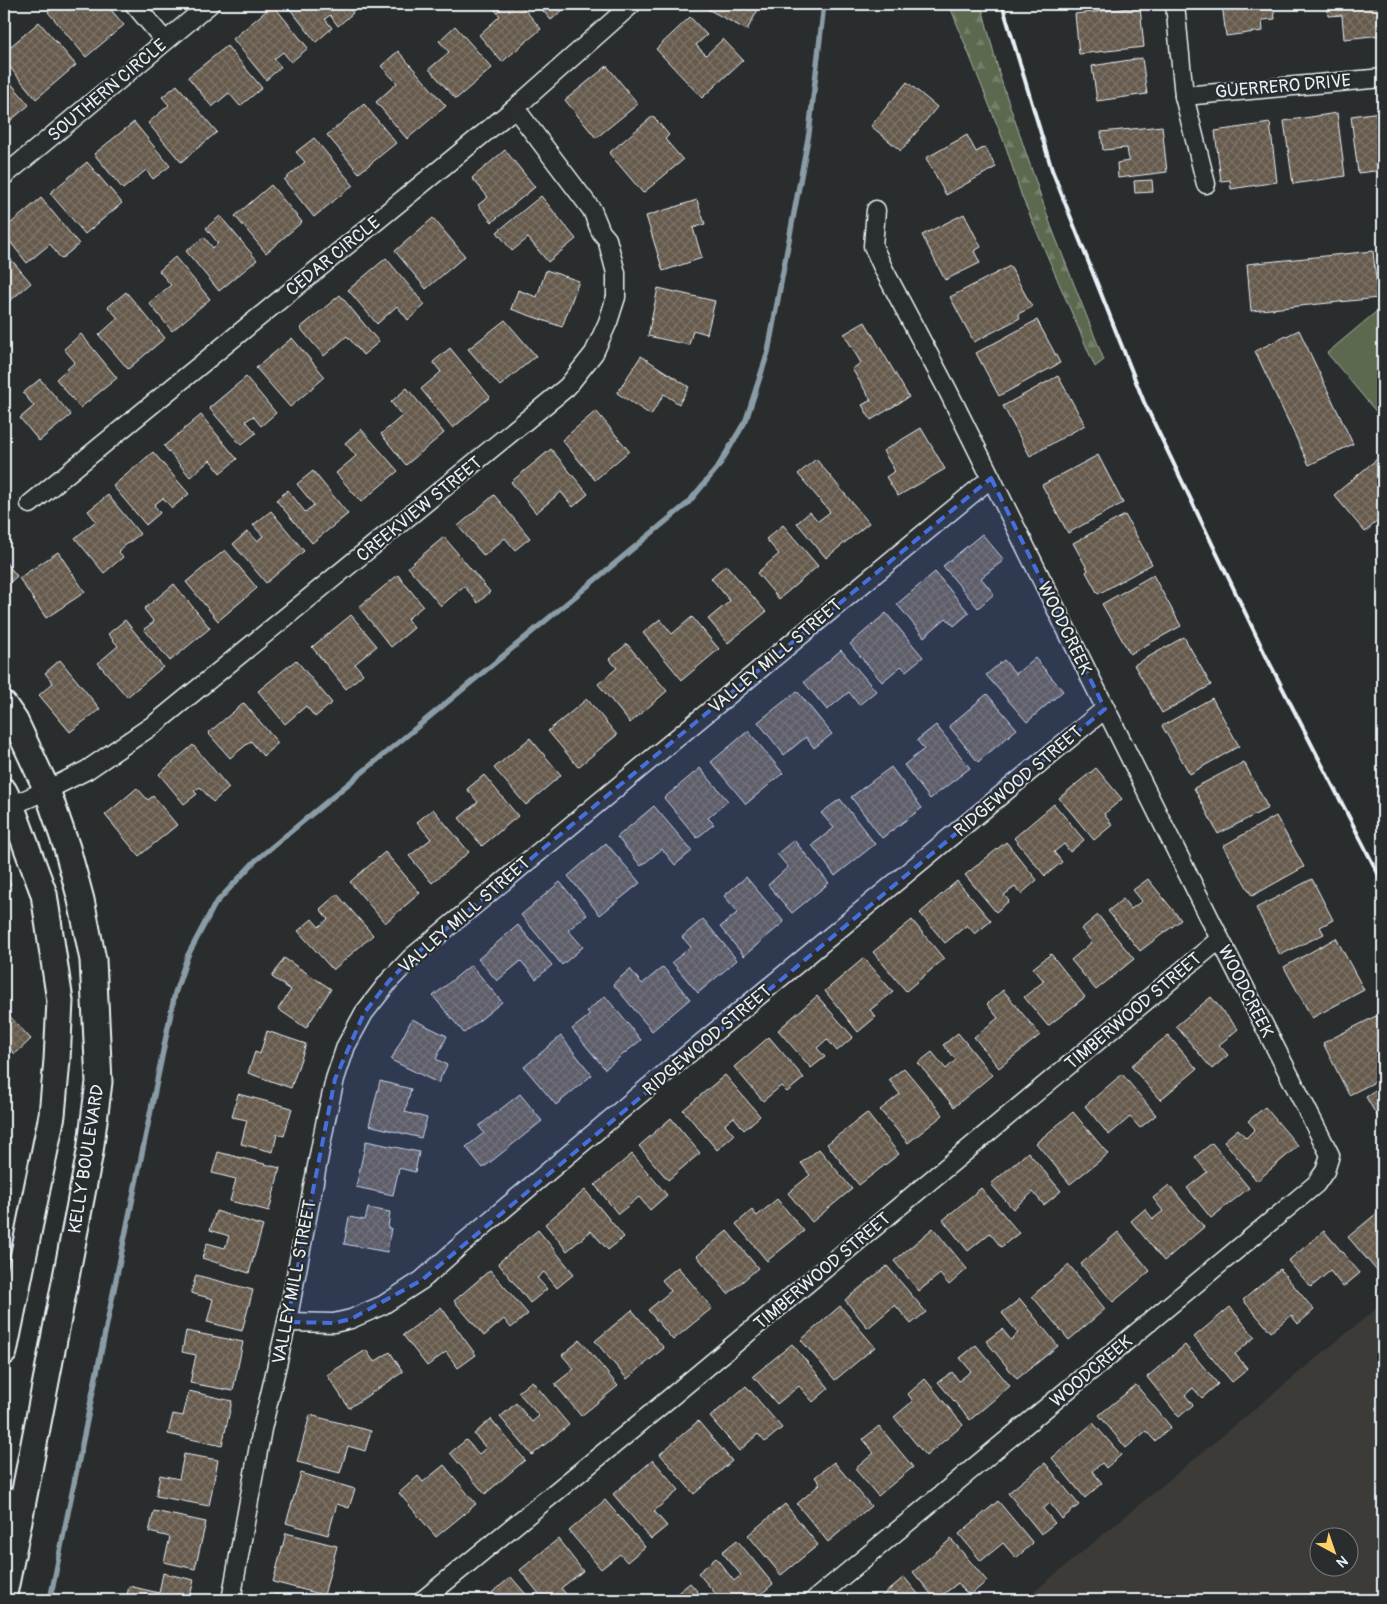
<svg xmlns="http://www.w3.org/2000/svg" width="1387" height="1604" viewBox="0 0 1387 1604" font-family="Pangolin,sans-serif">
	<defs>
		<pattern id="forest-firs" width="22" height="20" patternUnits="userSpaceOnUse" patternTransform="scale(1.25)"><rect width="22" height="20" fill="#5d6950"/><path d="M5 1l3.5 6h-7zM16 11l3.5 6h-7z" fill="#747f6a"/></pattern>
		<pattern id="building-cross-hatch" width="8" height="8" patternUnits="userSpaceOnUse" patternTransform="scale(1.25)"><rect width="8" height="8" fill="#655a4c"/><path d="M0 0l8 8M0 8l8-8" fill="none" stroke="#7b7267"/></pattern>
	</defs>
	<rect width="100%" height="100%" fill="#2a2d2e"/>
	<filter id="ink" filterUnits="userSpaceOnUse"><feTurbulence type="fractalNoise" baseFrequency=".02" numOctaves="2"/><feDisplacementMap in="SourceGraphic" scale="10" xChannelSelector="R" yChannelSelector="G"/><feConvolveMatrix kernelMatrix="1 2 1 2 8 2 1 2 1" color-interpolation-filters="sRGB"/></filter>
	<g filter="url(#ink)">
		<path fill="#3c3a37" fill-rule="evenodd" d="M1383 1303V1600H1024ZM1320 1536H1350V1566H1320Z"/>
		<polygon fill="url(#forest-firs)" stroke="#a2ada4" points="949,4 981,4 1001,80 1051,226 1104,360 1095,367 1022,197 1006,147"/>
		<polygon fill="#5d6950" stroke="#a2ada4" points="1383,306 1383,420 1327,353"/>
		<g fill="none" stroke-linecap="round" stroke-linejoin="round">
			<polyline stroke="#8a9ca6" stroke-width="5.5" points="50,1600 175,993 188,955 215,904 255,861 688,503 718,467 746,420 768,352 809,133 824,4"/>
		</g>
		<g fill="url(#building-cross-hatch)" stroke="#e8f1f8">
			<polygon points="58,4 106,4 124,25 86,57 48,12"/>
			<polygon points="286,4 346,4 353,13 338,26 330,15 325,19 332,28 316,42"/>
			<polygon points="490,4 520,4 541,29 502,62 479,35 500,16"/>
			<polygon points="537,4 570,4 551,20"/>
			<polygon points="698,4 761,4 747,30"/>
			<polygon points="1222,4 1273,4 1275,19 1262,20 1263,31 1226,36"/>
			<polygon points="1326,4 1379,4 1382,35 1344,39 1342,15 1328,16"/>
			<polygon points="273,5 308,48 291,62 283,52 274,59 281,67 266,80 233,39"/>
			<polygon points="1140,7 1144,47 1079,54 1075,14"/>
			<polygon points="690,17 707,35 696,45 706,55 723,39 743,60 702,98 656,49"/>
			<polygon points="39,22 76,65 36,99 4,60 4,52"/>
			<polygon points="455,26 492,68 456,99 429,69 449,52 439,41"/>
			<polygon points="227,46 262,88 240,106 229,93 212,107 188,77"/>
			<polygon points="398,51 446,106 407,139 376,102 397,83 381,66"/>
			<polygon points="1142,58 1147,94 1097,101 1092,66"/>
			<polygon points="607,66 638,104 596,138 565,100"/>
			<polygon points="4,75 29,105 4,126"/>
			<polygon points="907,82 937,107 901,151 871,126"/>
			<polygon points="177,85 217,132 181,162 148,123 169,105 162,97"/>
			<polygon points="364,104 396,143 359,173 327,135"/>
			<polygon points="1380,112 1380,115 1383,115 1383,170 1358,173 1351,116"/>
			<polygon points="1337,113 1345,176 1293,184 1284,121"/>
			<polygon points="653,116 669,135 665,139 683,160 643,193 609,153"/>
			<polygon points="134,122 170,166 153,179 146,170 123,189 94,154"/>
			<polygon points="1270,123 1277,182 1231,189 1230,180 1221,181 1215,131"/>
			<polygon points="1162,126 1167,172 1118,178 1117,163 1129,161 1127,148 1103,150 1101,132"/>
			<polygon points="967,135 976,152 985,147 996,167 946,195 926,158"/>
			<polygon points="314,138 353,185 314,217 284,180 305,162 296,152"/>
			<polygon points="505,150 535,187 492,222 478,205 488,197 472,178"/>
			<polygon points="87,162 122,203 85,234 50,193"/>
			<polygon points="1152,180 1153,192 1135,193 1134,181"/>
			<polygon points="271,185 302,222 266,253 235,216"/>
			<polygon points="541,196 576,239 548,262 528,238 512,251 497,232"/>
			<polygon points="41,198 79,244 61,259 50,244 27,263 4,234 4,229"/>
			<polygon points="697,200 705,224 693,228 702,258 663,271 646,216"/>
			<polygon points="964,214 981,247 974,251 980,263 945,280 922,235"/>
			<polygon points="220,216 257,260 219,291 186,251 204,237 213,248 218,243 206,228"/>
			<polygon points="433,218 465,256 426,289 395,251"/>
			<polygon points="4,251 31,283 4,306"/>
			<polygon points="1373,251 1378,298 1251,311 1247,264"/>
			<polygon points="175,257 210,299 172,331 149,303 171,285 159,271"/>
			<polygon points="386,258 425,305 408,320 397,306 377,324 348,290"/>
			<polygon points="1010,266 1032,307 1018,314 1020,318 974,342 950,297"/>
			<polygon points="546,270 579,281 562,327 511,309 518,290 537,297"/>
			<polygon points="658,288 715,301 707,334 693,330 689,345 648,336"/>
			<polygon points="126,292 165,338 128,369 99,335 118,318 108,307"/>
			<polygon points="340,295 379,342 363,355 347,336 324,356 300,328"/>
			<polygon points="505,320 536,356 500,386 468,349"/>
			<polygon points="1037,320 1060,363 999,396 976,353"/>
			<polygon points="865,322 909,397 871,420 862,405 871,400 852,369 861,363 844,334"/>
			<polygon points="1299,330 1353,444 1309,465 1255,351"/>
			<polygon points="81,334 117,378 80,408 56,379 75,362 64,349"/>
			<polygon points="292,338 325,377 290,407 256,368"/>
			<polygon points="450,348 490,397 453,428 421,389 441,372 433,362"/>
			<polygon points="641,356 689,387 679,404 664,394 651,415 617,393"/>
			<polygon points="1058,376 1085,425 1030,456 1003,406"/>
			<polygon points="246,377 276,413 261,426 253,416 246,421 256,433 241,445 209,408"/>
			<polygon points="40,379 71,415 39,441 20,418 34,406 23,393"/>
			<polygon points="407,388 444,433 406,465 381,434 402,416 391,402"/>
			<polygon points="596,411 629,451 595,480 562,440"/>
			<polygon points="201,415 237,459 220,473 210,460 190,477 164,446"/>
			<polygon points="921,428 945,469 898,496 886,477 895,471 883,451"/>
			<polygon points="361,429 398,471 361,502 336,473 356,456 345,443"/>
			<polygon points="551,449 588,494 573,507 561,492 536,513 511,482"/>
			<polygon points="153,452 189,494 172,508 163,498 154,505 160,513 146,525 113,486"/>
			<polygon points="1383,454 1383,516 1365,532 1334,495"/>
			<polygon points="1098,455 1123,503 1068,533 1042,485"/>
			<polygon points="816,459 869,523 826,558 797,523 810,512 818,521 830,512 798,474"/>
			<polygon points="313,471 348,514 312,543 276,500 288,490 305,512 314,505 297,484"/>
			<polygon points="108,495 140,534 118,551 123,557 104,573 75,538 96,521 88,511"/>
			<polygon points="494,495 530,538 515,550 505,538 484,556 458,526"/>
			<polygon points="271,511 304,551 266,583 233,544 248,531 257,541 263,536 253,525"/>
			<polygon points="1125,515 1152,564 1098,594 1086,572 1088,570 1073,543"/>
			<polygon points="783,525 818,566 779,599 757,573 779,554 766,539"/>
			<polygon points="982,534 1004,560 981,578 994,594 978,608 943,566"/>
			<polygon points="444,537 490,592 478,603 464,586 441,606 408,567"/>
			<polygon points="225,550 257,588 218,621 186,582"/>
			<polygon points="58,552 85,592 46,618 19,578"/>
			<polygon points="4,560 17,576 4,588"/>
			<polygon points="726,565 766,612 728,643 708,619 730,601 711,578"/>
			<polygon points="935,572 969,613 954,626 946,618 924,637 897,604"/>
			<polygon points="398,575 423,606 407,619 414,628 391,647 359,607"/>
			<polygon points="1153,575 1181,626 1130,654 1102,604"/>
			<polygon points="174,584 210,628 170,661 144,629 154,622 144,609"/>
			<polygon points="886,613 923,657 906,671 901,666 882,682 850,644"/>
			<polygon points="351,615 377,646 355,664 363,674 346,689 312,647"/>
			<polygon points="692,617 719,649 682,680 643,633 660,619 672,634"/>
			<polygon points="125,620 163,667 127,697 98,663 118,646 108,634"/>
			<polygon points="1184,637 1211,685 1162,713 1134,665"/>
			<polygon points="627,644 667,691 630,723 598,684 617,668 609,659"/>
			<polygon points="841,650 876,691 859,705 849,692 827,710 804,682"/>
			<polygon points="1035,658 1063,691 1027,722 986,675 1004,660 1016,674"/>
			<polygon points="60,660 100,709 70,732 39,695 53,683 45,673"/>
			<polygon points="296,660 332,703 315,717 306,706 285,724 258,691"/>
			<polygon points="797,691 832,734 814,748 806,737 784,755 758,722"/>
			<polygon points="987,694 1017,729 978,762 949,726"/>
			<polygon points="1212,698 1239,746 1190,774 1162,726"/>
			<polygon points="587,699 617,735 578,767 548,731"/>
			<polygon points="244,703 278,743 263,756 251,741 230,758 208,733"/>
			<polygon points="936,725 970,768 930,799 904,765 924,749 917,740"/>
			<polygon points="748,731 783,773 746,804 711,762"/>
			<polygon points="530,738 561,775 526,805 494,768"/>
			<polygon points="193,745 229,788 213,802 200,787 194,791 197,794 184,804 159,774"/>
			<polygon points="1244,762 1268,808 1218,834 1194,788"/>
			<polygon points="891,767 922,808 882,838 851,797"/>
			<polygon points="700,768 728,801 708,818 714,824 697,838 664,798"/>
			<polygon points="1096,768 1122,799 1104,814 1112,825 1094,840 1059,798"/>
			<polygon points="484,775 518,816 482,846 459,818 478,802 467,789"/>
			<polygon points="137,788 148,800 153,796 177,825 139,856 105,815"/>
			<polygon points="840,799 875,844 835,876 812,845 834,828 821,813"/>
			<polygon points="1054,804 1084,840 1070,852 1064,844 1054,852 1062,862 1045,876 1014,838"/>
			<polygon points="654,806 692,851 675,865 662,849 641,866 617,837"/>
			<polygon points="433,809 469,852 432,883 409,856 431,839 417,822"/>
			<polygon points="1276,816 1304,867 1252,896 1223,846"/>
			<polygon points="794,840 829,883 792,913 768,885 788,867 777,854"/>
			<polygon points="1006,842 1037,880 1021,894 1015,887 1004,895 1009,901 996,912 965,875"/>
			<polygon points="606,843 640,883 600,915 568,876"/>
			<polygon points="385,852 420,893 385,923 350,882"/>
			<polygon points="4,873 11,884 4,889"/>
			<polygon points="746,877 784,922 744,956 720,927 738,912 724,896"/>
			<polygon points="1148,879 1181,920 1140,951 1108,911 1123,899 1131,909 1142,901 1133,890"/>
			<polygon points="1312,879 1333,920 1320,927 1324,934 1280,955 1256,908"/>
			<polygon points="957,881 991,921 975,934 967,925 945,943 920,913"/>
			<polygon points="560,882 587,915 568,930 583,947 562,965 521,915"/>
			<polygon points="337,894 373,935 333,970 298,931 312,919 319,927 328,919 320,909"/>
			<polygon points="1098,915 1134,959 1096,990 1071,960 1092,942 1081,929"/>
			<polygon points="703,919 737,960 698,993 672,962 691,947 682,937"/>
			<polygon points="912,920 944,959 906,991 873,952"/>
			<polygon points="518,925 552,965 536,979 521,961 497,981 478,959"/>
			<polygon points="1336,938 1364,990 1312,1018 1284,967"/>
			<polygon points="1051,954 1085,997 1048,1026 1024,997 1044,981 1033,968"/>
			<polygon points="284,958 331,989 306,1028 278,1009 291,990 272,977"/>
			<polygon points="864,958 893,992 870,1010 876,1017 858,1032 825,991"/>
			<polygon points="471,965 502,1002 464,1033 433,996"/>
			<polygon points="663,967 690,999 652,1031 613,984 630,969 642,984"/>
			<polygon points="1003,990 1040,1035 999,1068 974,1037 998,1018 987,1004"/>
			<polygon points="605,996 641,1040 605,1069 572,1029 590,1015 587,1011"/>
			<polygon points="817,996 853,1037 837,1051 827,1039 817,1048 825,1057 811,1068 778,1030"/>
			<polygon points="1211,997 1238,1029 1219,1045 1228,1055 1212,1069 1176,1026"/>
			<polygon points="4,1010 31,1039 15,1054 7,1046 4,1049"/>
			<polygon points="1376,1016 1383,1030 1383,1078 1349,1095 1323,1043"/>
			<polygon points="412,1019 447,1036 436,1059 447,1065 438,1083 391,1060"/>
			<polygon points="267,1031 306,1044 291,1088 248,1073 255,1052 260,1054"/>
			<polygon points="958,1033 992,1075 954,1107 918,1063 932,1052 946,1069 956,1060 943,1045"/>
			<polygon points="1168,1035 1197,1069 1160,1100 1131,1066"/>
			<polygon points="561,1036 592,1075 556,1105 524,1067"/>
			<polygon points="769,1037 804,1078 787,1092 781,1086 763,1101 734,1067"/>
			<polygon points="904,1068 943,1115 908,1143 880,1110 900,1094 889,1080"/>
			<polygon points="1122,1074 1156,1115 1140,1128 1130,1117 1109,1135 1085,1106"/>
			<polygon points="725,1075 760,1116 744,1130 734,1117 725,1124 734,1135 717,1150 683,1110"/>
			<polygon points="380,1081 411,1089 405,1112 427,1118 421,1138 369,1125"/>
			<polygon points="1383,1086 1383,1126 1366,1097"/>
			<polygon points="238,1094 292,1108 284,1136 277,1134 273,1152 241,1144 247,1120 232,1117"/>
			<polygon points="520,1094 542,1121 483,1168 466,1147 484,1133 479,1126"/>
			<polygon points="1265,1107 1298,1146 1257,1181 1224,1141 1238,1129 1246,1138 1255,1129 1248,1121"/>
			<polygon points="1073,1112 1108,1154 1070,1184 1036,1143"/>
			<polygon points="867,1113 899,1154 859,1185 827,1144"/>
			<polygon points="671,1118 700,1153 668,1180 639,1146"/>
			<polygon points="366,1141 419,1152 415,1172 399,1168 393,1195 356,1187"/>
			<polygon points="1212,1143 1249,1188 1211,1218 1187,1188 1207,1172 1195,1157"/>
			<polygon points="819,1149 852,1189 812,1222 788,1193 810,1175 801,1163"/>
			<polygon points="218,1152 280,1168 269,1211 230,1201 236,1179 212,1173"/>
			<polygon points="1028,1152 1061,1191 1044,1205 1033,1192 1013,1209 991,1184"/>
			<polygon points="632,1154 667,1195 650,1210 639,1197 618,1214 595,1185"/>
			<polygon points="4,1175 10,1178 4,1194"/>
			<polygon points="1169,1185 1204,1227 1164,1261 1131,1221 1145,1209 1153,1219 1163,1211 1153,1198"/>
			<polygon points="981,1188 1019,1233 1001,1247 990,1233 968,1251 943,1220"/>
			<polygon points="585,1190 624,1237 608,1250 591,1231 567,1251 545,1224"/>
			<polygon points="777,1199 804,1231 767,1261 736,1224 752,1210 757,1216"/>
			<polygon points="368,1208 390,1212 388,1228 391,1228 387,1252 344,1244 349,1217 365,1220"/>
			<polygon points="1383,1208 1383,1266 1377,1271 1348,1237"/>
			<polygon points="216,1211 263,1226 249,1273 202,1258 207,1243 225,1248 229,1236 210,1230"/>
			<polygon points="933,1228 967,1269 949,1285 940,1274 919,1291 894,1261"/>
			<polygon points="538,1230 574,1274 557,1288 544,1272 537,1278 547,1289 530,1303 498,1263"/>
			<polygon points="727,1231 758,1268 728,1294 697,1256"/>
			<polygon points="1324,1231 1360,1273 1343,1287 1330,1271 1311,1287 1288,1261"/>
			<polygon points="1118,1232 1150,1271 1113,1302 1081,1264"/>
			<polygon points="1069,1265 1105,1309 1069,1340 1032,1296"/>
			<polygon points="887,1266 926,1312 911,1324 895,1305 868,1328 845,1300"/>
			<polygon points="678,1267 712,1308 673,1340 648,1310 671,1291 662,1280"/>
			<polygon points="1280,1269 1314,1310 1298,1324 1291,1315 1271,1332 1243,1300"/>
			<polygon points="490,1270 528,1314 511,1328 504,1319 484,1336 454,1301"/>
			<polygon points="196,1275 253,1290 242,1331 207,1322 213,1299 191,1293"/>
			<polygon points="1020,1299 1058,1346 1017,1379 986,1341 1002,1329 1011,1340 1018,1333 1002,1313"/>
			<polygon points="840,1306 875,1347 835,1380 801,1340"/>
			<polygon points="441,1307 476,1355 458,1368 446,1352 427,1366 403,1335"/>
			<polygon points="1230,1307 1255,1337 1235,1354 1248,1369 1232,1382 1194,1337"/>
			<polygon points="632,1310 664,1348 627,1379 595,1341"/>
			<polygon points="186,1331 243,1342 233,1391 190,1383 196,1355 182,1352"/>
			<polygon points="580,1340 618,1386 581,1416 555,1384 574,1369 562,1355"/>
			<polygon points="792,1344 829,1388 813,1402 799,1386 777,1404 753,1376"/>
			<polygon points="976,1345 1010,1386 970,1420 938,1382 952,1372 959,1381 971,1371 960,1358"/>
			<polygon points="1185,1345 1218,1384 1202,1398 1193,1388 1185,1395 1193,1405 1179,1417 1147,1377"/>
			<polygon points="366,1350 374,1362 390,1352 403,1372 349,1408 327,1375"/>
			<polygon points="925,1379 963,1425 926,1456 894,1417 913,1401 908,1394"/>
			<polygon points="532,1381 569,1425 532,1455 500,1417 516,1403 532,1422 539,1416 518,1392"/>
			<polygon points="1136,1385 1171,1427 1155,1441 1146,1431 1126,1448 1099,1415"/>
			<polygon points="746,1386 782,1428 765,1442 758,1434 739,1451 710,1417"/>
			<polygon points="189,1391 232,1401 222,1446 168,1434 173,1414 183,1416"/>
			<polygon points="310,1415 371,1431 365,1451 348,1446 340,1473 297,1462"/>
			<polygon points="491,1419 525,1460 485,1494 450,1453 466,1440 479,1454 486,1448 474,1434"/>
			<polygon points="698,1421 732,1461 694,1494 660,1454"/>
			<polygon points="1093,1423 1121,1455 1106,1468 1102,1463 1092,1471 1102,1483 1085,1498 1052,1458"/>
			<polygon points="879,1426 913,1467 878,1496 855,1469 874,1453 863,1439"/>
			<polygon points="184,1454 218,1460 209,1506 156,1496 160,1475 179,1479"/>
			<polygon points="653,1460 679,1490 654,1511 667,1526 651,1539 613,1494"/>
			<polygon points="834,1462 871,1506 828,1542 797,1504 820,1484 815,1477"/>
			<polygon points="1045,1463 1079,1505 1062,1519 1050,1503 1043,1509 1055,1523 1041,1534 1008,1493"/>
			<polygon points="444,1465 476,1504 436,1537 399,1493 418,1476 423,1482"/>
			<polygon points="301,1473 355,1489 349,1508 337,1504 328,1535 286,1523"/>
			<polygon points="605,1500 645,1547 627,1562 620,1554 601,1569 569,1531"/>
			<polygon points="998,1501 1033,1543 1016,1558 1003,1543 981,1561 959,1534"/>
			<polygon points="785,1504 818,1545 781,1575 748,1535"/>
			<polygon points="154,1511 206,1522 195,1569 164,1562 170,1537 149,1532"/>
			<polygon points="286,1533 337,1546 324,1595 273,1582"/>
			<polygon points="558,1539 583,1571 561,1588 571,1600 544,1600 520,1570"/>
			<polygon points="951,1539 987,1581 969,1596 958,1583 936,1600 913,1572"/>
			<polygon points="737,1540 773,1584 754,1600 721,1600 698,1573 716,1558 734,1581 741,1575 722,1552"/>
			<polygon points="163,1573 194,1580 189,1600 126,1600 129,1586 159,1593"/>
			<polygon points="511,1577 531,1600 483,1600"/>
			<polygon points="904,1577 923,1600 877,1600"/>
			<polygon points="690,1583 705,1600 669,1600"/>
			<polygon points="275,1594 299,1600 274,1600"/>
		</g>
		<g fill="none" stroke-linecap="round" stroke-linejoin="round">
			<defs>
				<g id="minor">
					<polyline points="134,4 165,41"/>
					<polyline points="1175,4 1184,96 1206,184"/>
					<polyline points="1184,96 1383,78"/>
					<polyline points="4,176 210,4"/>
					<polyline points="30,504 515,108 632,4"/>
					<polyline points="4,809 47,790 87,770 156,723 567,387 594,353 608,322 616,297 616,273 607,239 601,232 592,210 515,108"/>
					<polyline points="287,1322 334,1323 351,1319 383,1305 422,1280 461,1245 670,1069 1105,709"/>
					<polyline points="4,1497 23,1501"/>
					<polyline points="231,1600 262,1429 287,1322 326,1119 335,1079 346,1046 364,1013 389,981 412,957 991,478"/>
					<polyline points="423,1600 623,1437 1220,939"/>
					<polyline points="814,1600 1316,1184 1325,1171 1330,1155 1220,939 948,391 884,270 873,246 876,210"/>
				</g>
				<g id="secondary">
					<polyline points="4,705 15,721 47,790 67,848 81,900 93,960 99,1082 90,1152 23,1501 4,1594"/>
					<polyline points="4,791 11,805 44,894 60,1001 57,1060 52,1115 4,1352"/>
				</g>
			</defs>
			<use href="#minor" stroke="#e8f1f8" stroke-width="21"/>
			<use href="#secondary" stroke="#e8f1f8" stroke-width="29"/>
			<use href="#minor" stroke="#2a2d2e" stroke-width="18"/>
			<use href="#secondary" stroke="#2a2d2e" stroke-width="25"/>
			<polyline stroke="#e8f1f8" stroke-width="4" points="1002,4 1052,170 1144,402 1267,658 1383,883"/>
		</g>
	</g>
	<path fill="#466fde" fill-opacity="0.2" stroke="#466fde" stroke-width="4" stroke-dasharray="10 6" stroke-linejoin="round" d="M991 478 1105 709 422 1280 351 1319 334 1323 287 1322 335 1079 364 1013 389 981 412 957Z"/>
	<g text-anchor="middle" stroke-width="4.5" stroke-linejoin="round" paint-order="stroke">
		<g font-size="18" fill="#e8f1f8" stroke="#2a2d2e">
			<text transform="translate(1283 86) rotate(-5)" y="6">GUERRERO DRIVE</text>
			<text transform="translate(107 90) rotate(-40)" y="6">SOUTHERN CIRCLE</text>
			<text transform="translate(333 256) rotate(-39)" y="6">CEDAR CIRCLE</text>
			<text transform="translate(419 509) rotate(-39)" y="6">CREEKVIEW STREET</text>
			<text transform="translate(1065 628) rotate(64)" y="6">WOODCREEK</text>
			<text transform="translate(775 656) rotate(-40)" y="6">VALLEY MILL STREET</text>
			<text transform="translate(1018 781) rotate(-40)" y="6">RIDGEWOOD STREET</text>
			<text transform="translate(464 915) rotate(-41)" y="6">VALLEY MILL STREET</text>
			<text transform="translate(1246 991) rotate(63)" y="6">WOODCREEK</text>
			<text transform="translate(1133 1011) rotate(-40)" y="6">TIMBERWOOD STREET</text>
			<text transform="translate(707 1040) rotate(-40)" y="6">RIDGEWOOD STREET</text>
			<text transform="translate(86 1159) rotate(-81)" y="6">KELLY BOULEVARD</text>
			<text transform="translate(822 1271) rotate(-40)" y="6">TIMBERWOOD STREET</text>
			<text transform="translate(294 1282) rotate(-79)" y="6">VALLEY MILL STREET</text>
			<text transform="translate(1091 1371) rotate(-40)" y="6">WOODCREEK</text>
		</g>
	</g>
	<rect width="1387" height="1604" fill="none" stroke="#2a2d2e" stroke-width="20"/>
	<rect x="10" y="10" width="1367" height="1584" fill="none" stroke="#e8f1f8" stroke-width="2" filter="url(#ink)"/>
	<g transform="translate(1334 1552) rotate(140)"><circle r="24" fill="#2a2d2e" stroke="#767b7f"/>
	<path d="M0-4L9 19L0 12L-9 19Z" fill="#ffd166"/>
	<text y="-8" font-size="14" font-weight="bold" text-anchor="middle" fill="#e8f1f8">N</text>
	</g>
</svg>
